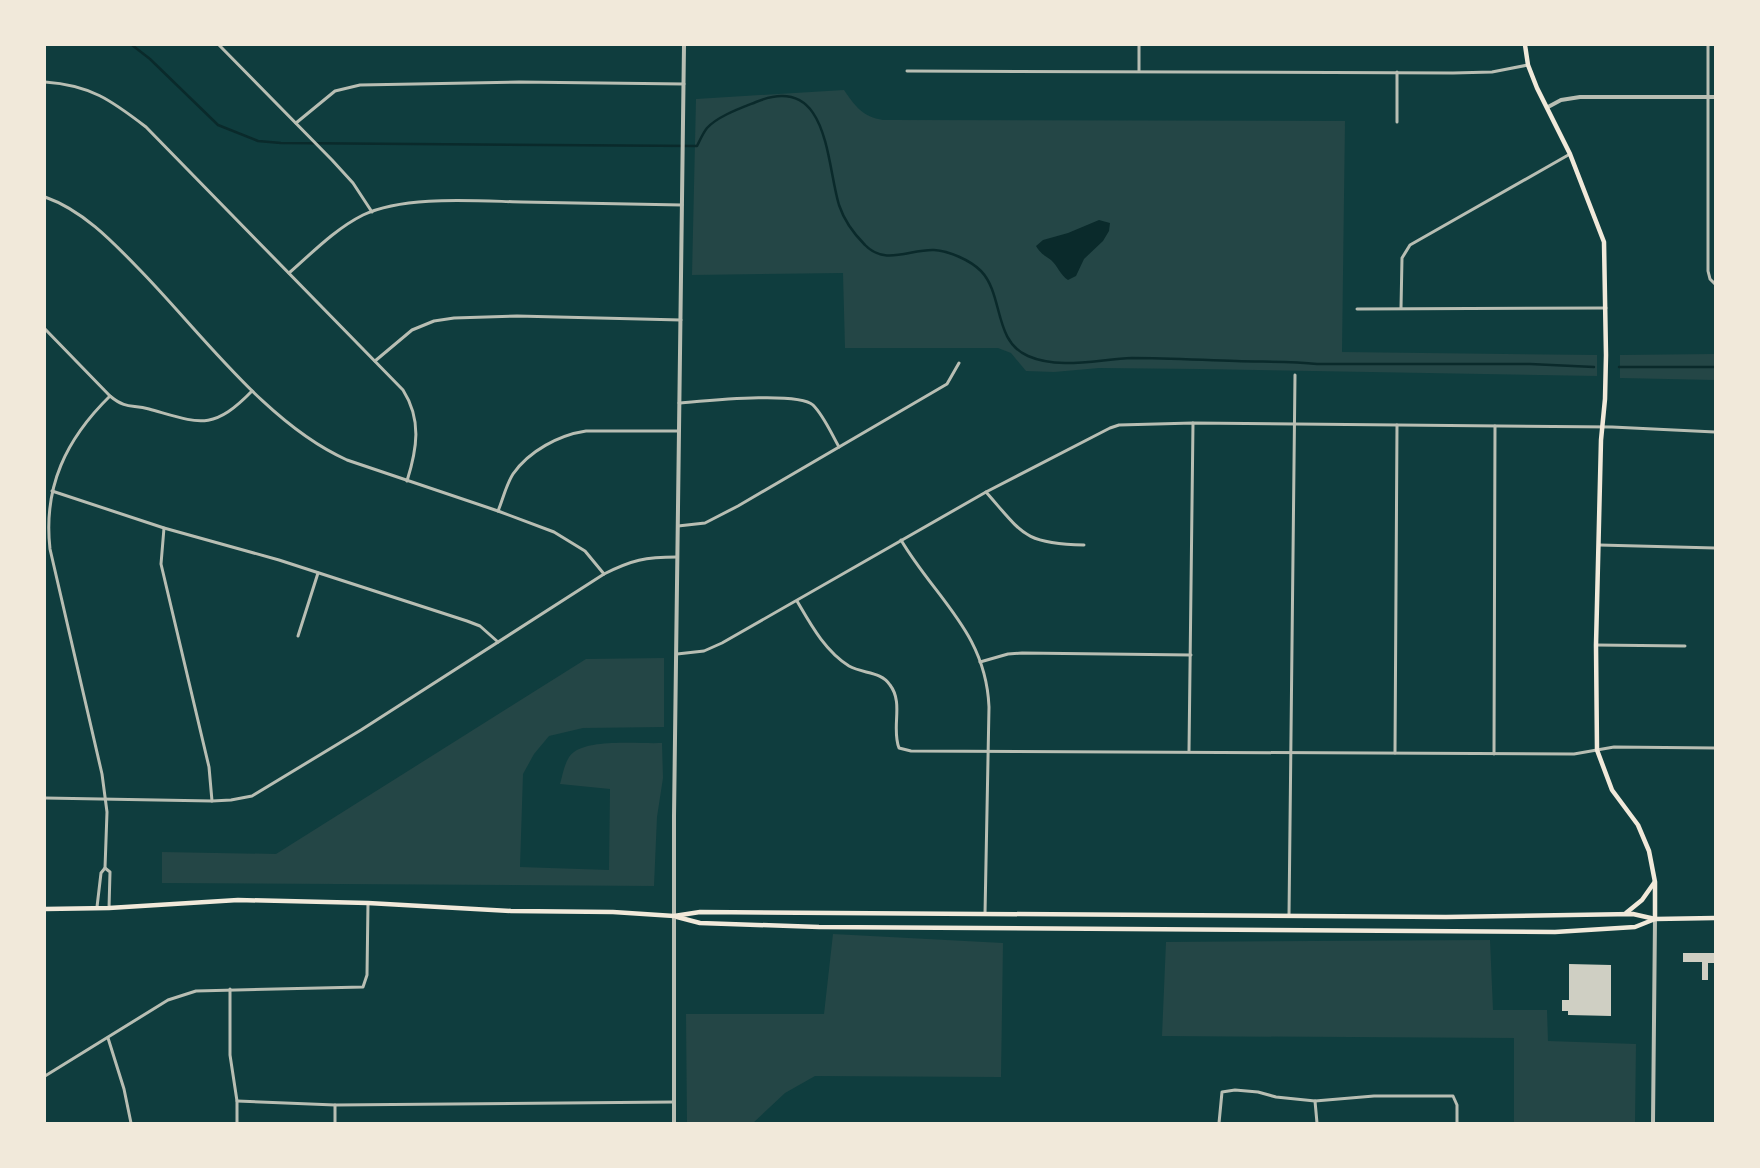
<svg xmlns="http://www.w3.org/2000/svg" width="1760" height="1168" viewBox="0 0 1760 1168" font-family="'Sofia Sans Condensed',sans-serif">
	<rect width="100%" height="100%" fill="#0f3d3e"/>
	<g fill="#244646">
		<path d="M844 90C855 106 863 117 883 120L1345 121 1342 352 1597 355V376L1198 369 1099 368 1054 372 1026 371 1011 353 998 348H845L843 273 692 275 696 99Z"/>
		<polygon points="1715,354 1715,380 1620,378 1620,355"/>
		<path d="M664 658V727L583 728 549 736 534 754 523 774 520 867 609 870 610 789 560 784C563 774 565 758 574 752 592 739 639 744 662 743L663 778 657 817 654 886 162 883V852L276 854 586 659Z"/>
		<polygon points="833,934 1003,943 1001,1077 815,1076 785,1093 753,1123 687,1123 686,1014 824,1014"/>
		<polygon points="1490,940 1493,1010 1547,1010 1548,1041 1636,1044 1635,1123 1514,1123 1514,1038 1162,1036 1166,942"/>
	</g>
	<path fill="#0a2a2b" d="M1099 220 1110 223 1109 231 1103 241 1084 259 1076 276 1068 280C1060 275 1058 266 1051 260 1044 255 1041 254 1036 246L1043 240 1068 233Z"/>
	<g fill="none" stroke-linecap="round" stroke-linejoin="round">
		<g stroke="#0a2a2b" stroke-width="2.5">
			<path d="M132 45 150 59 218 125 258 141 281 143 697 146C700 140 703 133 707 128 718 116 741 108 756 102 829 72 826 162 839 205 844 220 854 234 865 245 885 266 910 249 934 250 949 251 970 260 981 271 1004 295 993 341 1028 356 1060 370 1099 359 1132 358 1167 358 1202 360 1236 361 1263 362 1290 361 1317 364H1530L1594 367"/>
			<polyline points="1619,367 1715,367"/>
		</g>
	</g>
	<g fill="#cfcfc3">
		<polygon points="1683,953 1715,953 1715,963 1708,963 1708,980 1702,980 1702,962 1683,962"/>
		<polygon points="1569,964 1611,965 1611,1016 1568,1015 1568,1011 1562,1011 1562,1000 1569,1000"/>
	</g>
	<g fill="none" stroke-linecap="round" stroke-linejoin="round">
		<g stroke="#b8beb3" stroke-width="3">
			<polyline points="219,45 332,160 353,183 372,212"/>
			<polyline points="1139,45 1139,71"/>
			<polyline points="1708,45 1708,271 1710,279 1715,284"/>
			<polyline points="907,71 1453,73 1492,72 1528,65"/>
			<path d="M45 82C90 85 111 100 146 127L403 390C422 420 417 449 407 481"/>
			<polyline points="1397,122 1397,72"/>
			<polyline points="296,123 335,91 360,85 519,82 684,84"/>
			<path d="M45 197C82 210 111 240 138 268 200 331 266 424 347 460L498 511 554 532 585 551 604 574"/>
			<path d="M289 273C312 253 335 229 363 215 404 195 477 201 522 202 575 203 628 204 682 205"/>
			<polyline points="1401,308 1402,258 1410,245 1570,154"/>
			<polyline points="1357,309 1606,308"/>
			<path d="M45 329 110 396C127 410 132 404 149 409 199 423 212 432 252 391"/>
			<polyline points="375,361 412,330 434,321 454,318 517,316 681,320"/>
			<path d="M679 403C704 401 798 391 813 405 824 416 831 433 839 447"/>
			<polyline points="52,491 164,528 279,560 467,621 480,626 498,642"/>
			<path d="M986 492C1023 534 1024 544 1084 545"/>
			<path d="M498 511C503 499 506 485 513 474 529 451 559 435 586 431H679"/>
			<polyline points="678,526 705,523 738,506 947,384 959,363"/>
			<polyline points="164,528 161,564 209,767 212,801"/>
			<path d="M901 540C936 599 986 633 989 707L985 914"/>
			<polyline points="1599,545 1715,548"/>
			<path d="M797 601C811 625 825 651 849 666 863 674 881 671 890 685 904 703 891 728 899 748L911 751 1574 754 1614 747 1715 748"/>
			<polyline points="298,636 318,573"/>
			<polyline points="1596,645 1685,646"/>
			<polyline points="677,654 704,651 722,643 986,492 1110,428 1119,425 1193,423 1612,427 1715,432"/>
			<polyline points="980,662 1008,654 1022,653 1191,655"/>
			<polyline points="1189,751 1193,423"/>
			<polyline points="1395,753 1397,425"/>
			<polyline points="1494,754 1495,426"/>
			<path d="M45 798 212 801 231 800 252 796 361 730 604 574C632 560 645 557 677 557"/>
			<polyline points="105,868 110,872 109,908"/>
			<path d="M97 907 101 873 105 868 107 812 102 774 50 549C43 487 66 439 110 396"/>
			<polyline points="1289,916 1295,375"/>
			<polyline points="230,989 230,1055 237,1101 237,1123"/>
			<polyline points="108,1038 124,1089 131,1123"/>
			<polyline points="45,1076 168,1000 196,991 363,987 367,975 368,903"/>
			<polyline points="237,1101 335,1105 674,1102"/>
			<polyline points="1315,1101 1317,1123"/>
			<polyline points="335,1105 335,1123"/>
			<polyline points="1219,1123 1222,1092 1235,1090 1258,1092 1276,1097 1315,1101 1374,1096 1453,1096 1457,1105 1457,1123"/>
		</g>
		<g stroke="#b8beb3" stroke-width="4">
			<polyline points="1548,107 1561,100 1580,97 1715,97"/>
			<polyline points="674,1123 674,816 684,45"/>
			<polyline points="1653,1123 1655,919"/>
		</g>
		<g stroke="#f1e9da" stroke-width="4.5">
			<polyline points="1525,45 1528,65 1537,88 1570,154 1604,242 1606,355 1605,399 1601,440 1596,645 1597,750 1612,790 1638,825 1649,851 1655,882 1655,919"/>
			<polyline points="45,909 109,908 238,900 368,903 511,911 613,912 674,916 700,912 1446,917 1633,914 1655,919 1715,918"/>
			<polyline points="1626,913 1642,900 1654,883"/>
			<polyline points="677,917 700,923 819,927 1555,932 1635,927 1655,919"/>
		</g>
	</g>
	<rect width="1760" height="1168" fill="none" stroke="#f1e9da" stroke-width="92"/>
</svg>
